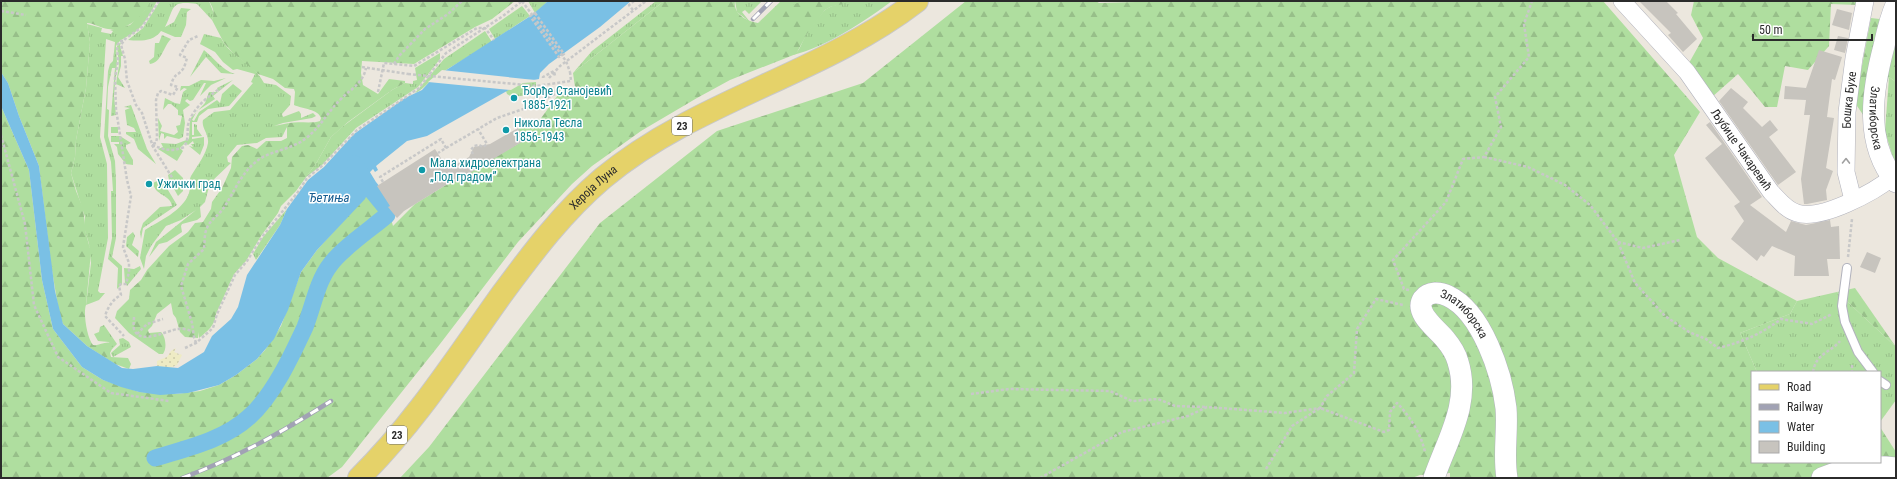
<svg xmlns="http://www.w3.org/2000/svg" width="1897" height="479" viewBox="0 0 1897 479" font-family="'Roboto Condensed',sans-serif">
	<defs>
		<pattern id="grass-tufts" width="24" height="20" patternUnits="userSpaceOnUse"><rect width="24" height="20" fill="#afde9f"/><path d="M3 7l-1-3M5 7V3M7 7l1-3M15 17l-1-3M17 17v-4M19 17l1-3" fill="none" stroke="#97bf89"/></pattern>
		<pattern id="forest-firs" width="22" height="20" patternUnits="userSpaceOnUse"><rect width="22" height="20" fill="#afde9f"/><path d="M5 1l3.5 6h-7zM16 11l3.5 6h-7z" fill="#97bf89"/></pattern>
		<pattern id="sand-dots" width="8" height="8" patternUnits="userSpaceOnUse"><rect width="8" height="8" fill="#eeebc4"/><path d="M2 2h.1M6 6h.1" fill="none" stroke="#cccaa9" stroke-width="1.8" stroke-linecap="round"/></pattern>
	</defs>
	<rect width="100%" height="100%" fill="#ece7de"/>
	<g fill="url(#grass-tufts)">
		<path d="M150 1H157C151 12 144 26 134 33 127 37 120 39 116 46L117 62 114 96 116 115 111 116 115 68H112L108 87 107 109 109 110 108 136 115 161 116 181V238L112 257 122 266V284L117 289 118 268 108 259 112 238 111 191H113L111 162 104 137 108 71 110 64 113 61 115 42 106 39 100 137 107 164 108 238 98 291 100 293H105L99 300 86 305 91 263 89 244 84 227 85 217 71 173 75 157 76 140 86 88 90 42 87 24 102 28 101 32 111 34 113 31 110 30 130 25 144 11Z"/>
		<path d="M160 1H209L214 14 212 20 197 4C169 0 175 8 165 27L174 22 181 8 191 9 187 12 186 25 181 37H175L161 31C153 42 140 41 128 40L143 28Z"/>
		<polygon points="528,1 548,1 535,13"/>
		<polygon points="656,1 664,1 573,73 592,51"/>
		<polygon points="735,1 762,1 749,14 745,10 742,12 750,22 737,12"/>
		<polygon points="781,1 804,1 758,23"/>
		<path d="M847 1H892C865 21 826 47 793 55 800 51 801 44 805 37 810 28 817 19 824 11 831 4 840 6 847 1Z"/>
		<polygon points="522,6 530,16 495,39 489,29"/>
		<path d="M485 31 492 42C473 54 453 65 434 78 427 83 423 90 415 93L444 59Z"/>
		<path d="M204 34 221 38C230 57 254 63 264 83L276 85 291 96 290 105 282 114 283 117 299 111 301 114V118L313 113 316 116 312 118 283 123 274 126 289 123 282 137 266 138 257 143 237 145 227 157 228 162 231 163 210 183 205 202 200 207 201 217 197 220 182 224 181 226 182 232 167 242 159 244 149 257 156 242 196 210 181 220 166 226 151 246 146 256 144 269 140 258 145 230C159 221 183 211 189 193 191 187 188 182 191 176 197 166 206 155 208 143 209 134 201 128 203 120L214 112 230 110 253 83 251 82 255 74 237 69 233 70 223 62 215 52 200 44Z"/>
		<path d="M162 35 171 39C163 47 162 62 150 64L149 61 154 57 155 43H159Z"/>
		<polygon points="121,42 120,46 123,56 121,56 121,66 118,77 125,88 116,84 119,65 117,46"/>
		<path d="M204 50C214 58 222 70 235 74L221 73 206 57 190 77Z"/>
		<polygon points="440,53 440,59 418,87 356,128 322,165 306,177 317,162 331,137 342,127 392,90 405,83 413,84 413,81 417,80 415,68"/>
		<polygon points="1889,77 1896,82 1896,168 1885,131"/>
		<polygon points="226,78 211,85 200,96 206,83 204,83 193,100 190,101 187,99 185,101 190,105 183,110 185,123 183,137 179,139 167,136 164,139 164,134 161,133 159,141 158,118 162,126 160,131 174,135 178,132 176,126 180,125 182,116 178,115 178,110 171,104 168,104 163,110 165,98 175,103 180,104 183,92 187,89 184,88 180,91 181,86 189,86 201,80 214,81"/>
		<polygon points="233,80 213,96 215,99 197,111 192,120 194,121 199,112 217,100 220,103 222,94 233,84 242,91 229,106 208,109 199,116 197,122 192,122 192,135 194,135 194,124 197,125 197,129 202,136 192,137 192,139 204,137 204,145 200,155 189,146 193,147 191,144 194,144 193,141 188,145 185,143 180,148 183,151 177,161 158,149 163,147 161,143 176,144 189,139 190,119 205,103 209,92 219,92 217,88"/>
		<polygon points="536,80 536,94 512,97 507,94 506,91 523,82"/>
		<polygon points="131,105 147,149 156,164 138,149 134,139 126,134 126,132 136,132 134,128 127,125 125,110 130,108 124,107"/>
		<polygon points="540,119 525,140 518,129 532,120"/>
		<polygon points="111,127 118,127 118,133 111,133 111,136 120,136 131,143 126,145 126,148 133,160 133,165 126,164 118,154 117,147 114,144 119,144 119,142 111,142"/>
		<polygon points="175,170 183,178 183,191 178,196 169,180 168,175"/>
		<path d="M159 180 165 185 177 205 143 228 141 239 140 232 143 223 160 207 172 206C170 194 155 196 153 183Z"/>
		<polygon points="287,209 280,225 256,260 253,254 263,237"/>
		<polygon points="133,232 135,236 132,245 139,251 138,257 126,246 127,237"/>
		<polygon points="140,266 141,269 127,286 125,283 124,268 134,269"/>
		<polygon points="1837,292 1896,347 1896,400 1880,422 1880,372 1757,372 1740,333 1790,314 1797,301"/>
		<polygon points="104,325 117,344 112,349 109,342 98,341 94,334 99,332 100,327"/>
		<polygon points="123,338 129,342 131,347 113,357 111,353 120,345 119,339"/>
	</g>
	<g fill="url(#forest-firs)">
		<path d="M1 1H150C144 17 125 32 108 29 101 28 93 23 87 23L90 42 86 88 76 140 75 157 71 173 76 191 83 208 86 234 91 252 86 305C83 313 87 338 93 345 99 346 105 341 111 343L113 347 110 353 111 357 128 358 131 364 129 369 115 364 87 346 63 324 59 313 51 264 39 166 19 116 8 83 1 72Z"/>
		<path d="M209 1H515L492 19 475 27 414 64 362 61 361 73 363 85 378 94 389 79 405 81V83L392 90 348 122 331 137 317 162 296 191 281 206 278 213 261 236 246 261 234 274 216 314C215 325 208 331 199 338L198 332V338L185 337 180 332 176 318 173 314 171 303 157 314 152 326 148 330 149 333 161 332C166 337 167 349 163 354H159L129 333 115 318 117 311 129 299 130 290 141 280 147 270 169 246 188 232 195 223 203 222 211 209 212 202 222 188 231 168 232 157 242 146 248 145 257 149 266 141H281L287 138V126L289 123C299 121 311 124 320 121L321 118C318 109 303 109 294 105L295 92 294 89 285 88 273 79 258 74 233 53 224 43 212 20C215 12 213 8 209 1Z"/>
		<path d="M664 1H735C733 14 746 21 758 23L783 8 804 1H847L843 4 830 7 825 10 807 34 796 54 730 80 697 98 641 131 592 166 572 184 518 242 440 344 342 467 327 478H1V106L29 170 42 280 53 329 82 367 103 380 139 392 176 394 200 391 219 385 236 375 257 359 265 350 281 326 301 272 317 250 366 196 367 193 384 212C367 225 336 246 325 263 312 281 309 305 300 325 287 352 270 390 248 411 223 434 186 443 154 453L157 463C188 454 220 446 246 427 275 407 294 362 308 331 317 310 322 285 335 266 345 252 376 231 391 219L393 226 415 204 454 180 525 140 558 95 559 90 575 87 573 73Z"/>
		<polygon points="966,1 1096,1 1099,3 1173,1 1603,1 1700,112 1674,155 1697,237 1718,258 1797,301 1790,314 1740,333 1757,372 1752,372 1752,462 1856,462 1816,478 1450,478 1450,473 1420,475 1412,478 400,478 429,447 600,223 717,131 863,83"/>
		<polygon points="1694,1 1859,1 1858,5 1831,4 1829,46 1808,70 1785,66 1777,107 1765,107 1738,74 1712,97 1689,63 1703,38 1691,15"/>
		<polygon points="1871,18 1896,21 1896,82 1889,77 1870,125 1855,103"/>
		<polygon points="1855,288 1896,347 1837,292"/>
		<polygon points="1880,427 1896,452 1896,459 1880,460"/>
	</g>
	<polygon fill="url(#sand-dots)" points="176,348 174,352 179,354 175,356 180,354 182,355 177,365 170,368 157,366 157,361 167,357 171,351"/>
	<path fill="#7ac0e5" d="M548 1H631L600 27 549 64 540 73 539 79 523 82 427 136 407 141 376 166 378 170 375 172 373 169C356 185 372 186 365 199L317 250 301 272 288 310 274 339 257 359 236 375 219 385 188 393 160 395 139 392 121 387 103 380 82 367 53 329 42 280 29 170 1 106V72L8 83 19 116 39 166 55 291 63 324 87 346 122 368 133 369 157 366 178 368 204 352 212 336 231 319 238 307 247 275 280 225 287 209 308 180 324 167 354 134 405 98 422 90 432 79 451 67 532 15Z"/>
	<polygon fill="#ece7de" points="442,70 525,79 536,80 536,82 523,83 511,90 428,82"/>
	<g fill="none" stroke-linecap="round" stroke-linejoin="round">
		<g stroke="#7ac0e5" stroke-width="17">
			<polyline points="355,164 369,187 387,209"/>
			<path d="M155 458C187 448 224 440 249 417 273 396 292 355 305 327 313 307 317 282 330 265 342 248 371 229 387 215"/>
		</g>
	</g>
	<g fill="#c7c4be">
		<polygon points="1639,1 1666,1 1678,13 1676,14 1697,39 1683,52 1668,35 1671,33"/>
		<polygon points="1837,9 1852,13 1849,30 1832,25"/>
		<polygon points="1838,36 1848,38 1845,53 1834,50"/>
		<polygon points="1819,50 1842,57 1835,80 1832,79 1827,117 1834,118 1826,168 1833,171 1826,190 1827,200 1807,204 1804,204 1801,179 1810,115 1804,115 1806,100 1784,99 1785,86 1806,88"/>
		<polygon points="1731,88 1748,102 1743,108 1762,127 1770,120 1778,130 1769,137 1796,172 1778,185 1719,101"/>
		<polygon points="1710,122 1762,197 1750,205 1786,232 1791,221 1806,225 1830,220 1831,227 1839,226 1840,259 1827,259 1829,276 1794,276 1795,256 1772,246 1764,257 1761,255 1757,261 1731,239 1744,221 1734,206 1740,202 1705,158 1722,144 1706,125"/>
		<polygon points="518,128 525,140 455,182 454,180 404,211 397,218 388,207 390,206 377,186 435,149 448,169 469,157 474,147 490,144"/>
		<polygon points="1867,252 1881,258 1875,273 1860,267"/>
	</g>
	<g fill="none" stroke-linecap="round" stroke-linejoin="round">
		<defs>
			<g id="service">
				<polyline points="1847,268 1842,306 1845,322 1858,352 1873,372"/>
				<polyline points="1880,381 1886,385"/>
			</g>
			<g id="minor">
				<path id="s1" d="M1622 1 1687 72 1771 192C1779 200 1786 210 1797 213 1820 221 1875 192 1892 177"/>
				<path id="s2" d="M1853 200 1846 172 1847 112 1854 58 1865 1"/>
			</g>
			<g id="tertiary">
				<path id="s3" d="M1896 5C1890 18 1887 32 1884 46 1872 91 1864 143 1896 182"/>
				<path id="s4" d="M1434 478C1447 440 1471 403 1458 362 1456 354 1450 345 1445 339 1437 329 1414 313 1423 299 1429 291 1440 292 1448 296 1482 312 1502 374 1506 408 1508 431 1503 455 1507 478"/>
				<path d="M1822 478C1845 468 1871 465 1896 468"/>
			</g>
			<g id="primary">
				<path id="s5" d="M359 478C414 424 457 357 502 294 533 252 563 212 603 178 697 100 821 75 917 1"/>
			</g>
		</defs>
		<use href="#service" stroke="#b2b3bd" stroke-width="10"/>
		<use href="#minor" stroke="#b2b3bd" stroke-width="18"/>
		<use href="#tertiary" stroke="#b2b3bd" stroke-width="22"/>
		<use href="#primary" stroke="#c8c8c8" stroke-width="24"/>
		<g stroke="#c8c8c8" stroke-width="2.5" stroke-dasharray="3 2" stroke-linecap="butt">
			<path d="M159 1 142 27 125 39 121 45 125 59 127 81 136 105 142 113 152 144 156 143 157 138 156 100 158 93 161 91 173 95 178 87 171 85C175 72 177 77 183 69 185 66 186 61 187 58L180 55 189 40 198 36"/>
			<polyline points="522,1 566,61 570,72"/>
			<polyline points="633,10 629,5 634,1"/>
			<polyline points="1,11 26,15"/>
			<polygon points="535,13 564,54 559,57 530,16"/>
			<path d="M123 41H120L117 46 118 61 115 78 116 109 127 180 131 196 123 247 129 263V272L126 284H121L119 286 121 295C113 299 108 307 105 316L124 336"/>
			<polyline points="394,64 399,56 425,29 448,14 462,1"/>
			<polyline points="362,67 408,74"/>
			<polyline points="543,78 543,77 554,71 555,76"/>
			<polyline points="549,78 560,66 646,1"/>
			<polyline points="378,92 384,63 414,66 477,28 485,28 494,40"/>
			<polyline points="544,92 545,99 555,94 556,90"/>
			<polyline points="1,135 25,224 34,305 58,357 111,393 169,401"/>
			<path d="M152 145C165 150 172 152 184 147 189 139 187 133 188 125 192 109 208 96 221 88"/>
			<polyline points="152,145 173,179"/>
			<polyline points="446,148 497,118 538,104 543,101 550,92"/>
			<polyline points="473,154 471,150 474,146 479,145 483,147 487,144 478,129"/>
			<path d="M1484 157 1528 167 1565 185 1590 205 1618 242 1635 283 1665 316 1689 332 1706 339 1718 348C1743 342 1761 334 1781 319L1812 324 1832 314"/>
			<polyline points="383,182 380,177 441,139 446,148 438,153"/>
			<polyline points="1618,242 1643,248 1680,240"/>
			<polyline points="1848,257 1852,219"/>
			<polyline points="1409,290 1404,289 1393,260 1446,202 1463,159 1484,157 1501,127 1495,97 1529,57 1524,24 1532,1"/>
			<path d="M134 317C134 321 133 325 134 329 139 346 168 330 178 329 184 328 189 330 194 332"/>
			<polyline points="137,334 147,324 163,319"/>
			<path d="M196 343 194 337 192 323 181 286 188 264 204 249C205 242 204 234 207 228 210 220 218 216 223 209 235 191 242 169 263 157 277 150 293 148 305 139 321 127 328 111 342 98 352 88 363 83 366 68"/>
			<polyline points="185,348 196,343 213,328 217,314 235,275 247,261 262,237 298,192 307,178 323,165 357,130 419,88 446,53 503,16 522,1"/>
			<polyline points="1852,365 1852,372"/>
			<path d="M1813 372C1816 353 1830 353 1840 341"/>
			<polyline points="971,394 1009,389 1110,391 1132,401 1158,399 1175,406 1206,407"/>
			<path d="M1266 469 1292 426 1320 408 1384 432 1389 430 1390 412 1397 403C1410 416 1421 434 1425 452"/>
			<polyline points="1040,478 1122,432 1188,416 1207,407 1285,413 1320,408 1327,396 1354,373 1357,329 1376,299 1403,305"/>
		</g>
		<use href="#service" stroke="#fff" stroke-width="8"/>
		<use href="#minor" stroke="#fff" stroke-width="17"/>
		<use href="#tertiary" stroke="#fff" stroke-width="21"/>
		<use href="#primary" stroke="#e5d269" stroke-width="22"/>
		<defs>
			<g id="rail">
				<polyline points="753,19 771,1"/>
				<path d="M182 478C237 458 282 432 331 401"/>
			</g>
		</defs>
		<use href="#rail" stroke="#a1a2b4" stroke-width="4.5"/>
		<use href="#rail" stroke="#fff" stroke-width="3" stroke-dasharray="9" stroke-linecap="butt"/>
		<polyline stroke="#c8c8c8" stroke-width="2.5" stroke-dasharray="3 2" stroke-linecap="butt" points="408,74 536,86 571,81 570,72"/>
	</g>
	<defs><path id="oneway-chevron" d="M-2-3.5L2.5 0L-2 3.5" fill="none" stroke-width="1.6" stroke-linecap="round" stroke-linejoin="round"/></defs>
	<use stroke="#a0a0a0" href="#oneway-chevron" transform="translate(1846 161) rotate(-89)"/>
	<g fill="#0f9aa8" stroke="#fff" stroke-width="1.5">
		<circle cx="514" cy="98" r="4"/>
		<circle cx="506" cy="130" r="4"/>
		<circle cx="422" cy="170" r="4"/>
		<circle cx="149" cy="184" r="4"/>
	</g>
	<g text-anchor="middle" stroke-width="3" stroke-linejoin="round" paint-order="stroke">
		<g fill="#fff" stroke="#6b6b6b" stroke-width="1">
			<rect x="672" y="117" width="20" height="18" rx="3"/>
			<rect x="387" y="426" width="20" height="18" rx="3"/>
		</g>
		<g font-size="11" font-weight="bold" fill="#2b2b2b">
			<text x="682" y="130">23</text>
			<text x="397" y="439">23</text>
		</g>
		<g font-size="12" fill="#0d838f" stroke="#fff" text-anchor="start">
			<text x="522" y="95">Ђорђе Станојевић<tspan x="522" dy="14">1885-1921</tspan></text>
			<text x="514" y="127">Никола Тесла<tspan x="514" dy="14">1856-1943</tspan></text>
			<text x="430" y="167">Мала хидроелектрана<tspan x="430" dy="14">„Под градом”</tspan></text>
			<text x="157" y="188">Ужички град</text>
		</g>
		<g font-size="12" fill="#2b2b2b" stroke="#fff">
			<text dy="4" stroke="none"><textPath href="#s2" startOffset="101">Бошка Бухе</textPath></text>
			<text dy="4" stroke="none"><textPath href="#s3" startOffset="116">Златиборска</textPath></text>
			<text dy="4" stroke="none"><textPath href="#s1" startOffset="191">Љубице Чакаревић</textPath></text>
			<text dy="4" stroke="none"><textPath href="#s5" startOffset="374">Хероја Луна</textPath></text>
			<text dy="4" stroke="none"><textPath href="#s4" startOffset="248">Златиборска</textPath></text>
		</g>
		<g font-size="13" font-style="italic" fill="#185e91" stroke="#fff">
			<text x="329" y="202">Ђетиња</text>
		</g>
	</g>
	<rect width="1897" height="479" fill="none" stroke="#2b2b2b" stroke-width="4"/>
	<rect x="1751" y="371" width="130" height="92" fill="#ffffff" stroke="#aaaaaa"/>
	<rect x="1759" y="384" width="20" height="6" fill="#e5d269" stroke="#aaaaaa"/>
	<text x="1787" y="391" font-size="12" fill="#2b2b2b">Road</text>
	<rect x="1759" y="404" width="20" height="6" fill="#a1a2b4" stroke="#aaaaaa"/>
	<text x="1787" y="411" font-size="12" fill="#2b2b2b">Railway</text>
	<rect x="1759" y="421" width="20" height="12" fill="#7ac0e5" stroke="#aaaaaa"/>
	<text x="1787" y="431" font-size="12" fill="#2b2b2b">Water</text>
	<rect x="1759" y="441" width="20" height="12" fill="#c7c4be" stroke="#aaaaaa"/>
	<text x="1787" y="451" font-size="12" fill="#2b2b2b">Building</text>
	<path d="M1753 34v6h119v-6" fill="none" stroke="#2b2b2b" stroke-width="2"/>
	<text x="1759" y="34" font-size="12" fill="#2b2b2b" stroke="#ffffff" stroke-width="3" paint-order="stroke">50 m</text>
</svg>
